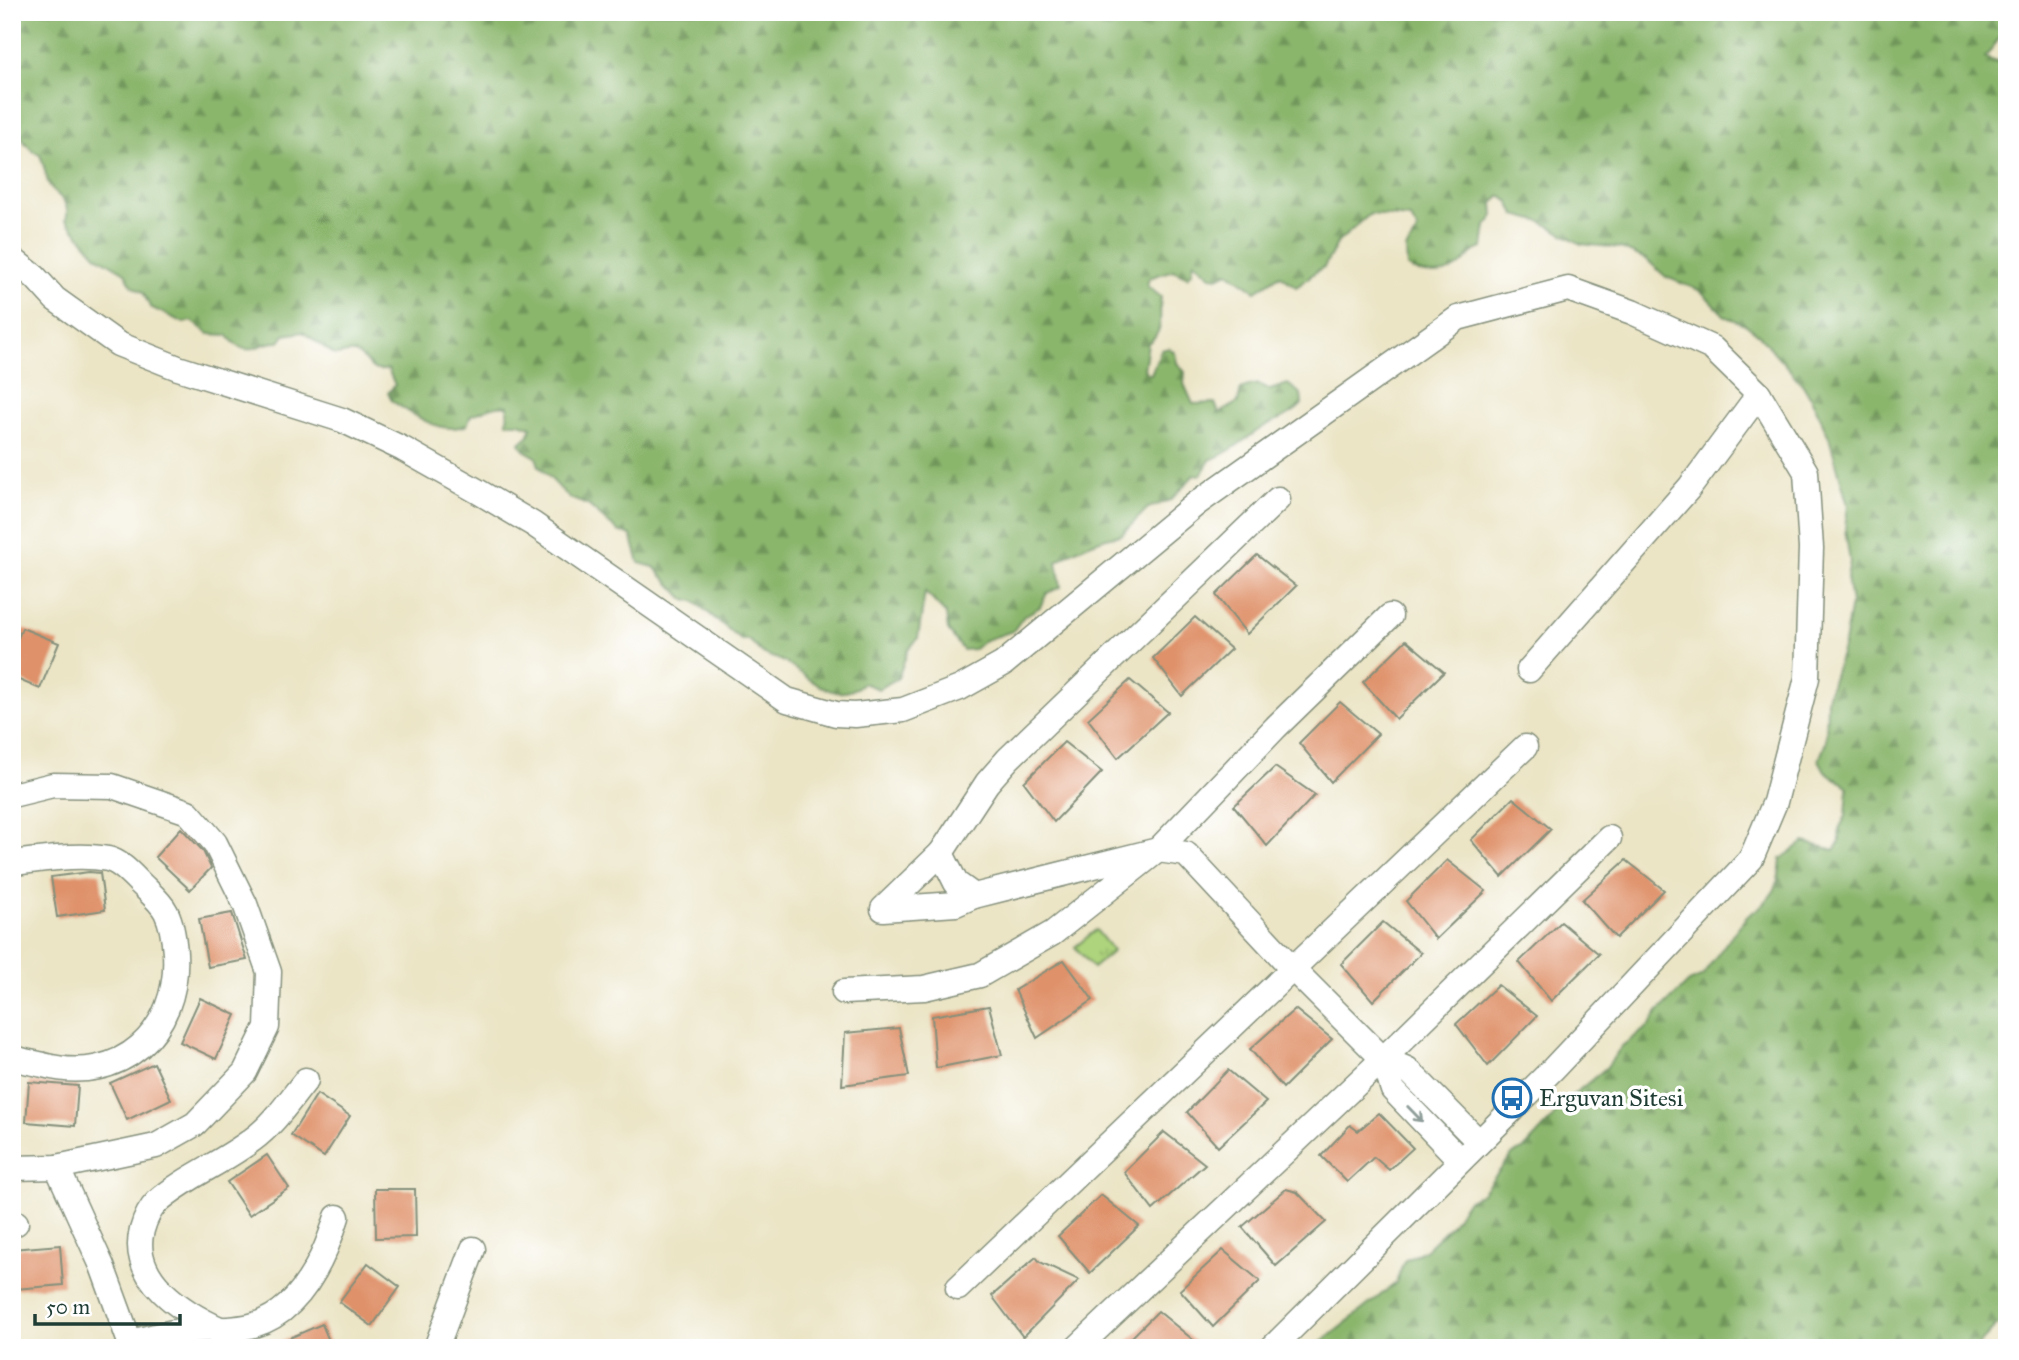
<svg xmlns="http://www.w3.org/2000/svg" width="2019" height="1360" viewBox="0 0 2019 1360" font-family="'IM FELL Great Primer',serif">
	<defs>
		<pattern id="forest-firs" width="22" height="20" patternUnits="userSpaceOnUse" patternTransform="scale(1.75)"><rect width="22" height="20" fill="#8ab66c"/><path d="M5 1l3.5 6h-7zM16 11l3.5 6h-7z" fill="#70955a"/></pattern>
		<pattern id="park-tufts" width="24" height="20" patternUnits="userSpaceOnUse" patternTransform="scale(1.75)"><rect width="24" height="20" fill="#aed47d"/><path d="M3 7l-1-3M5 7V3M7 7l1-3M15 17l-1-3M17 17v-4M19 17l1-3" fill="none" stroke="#8dad67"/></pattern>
	</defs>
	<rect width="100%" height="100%" fill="#fff"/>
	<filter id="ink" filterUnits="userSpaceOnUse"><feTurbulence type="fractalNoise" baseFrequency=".0143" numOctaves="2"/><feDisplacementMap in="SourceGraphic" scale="14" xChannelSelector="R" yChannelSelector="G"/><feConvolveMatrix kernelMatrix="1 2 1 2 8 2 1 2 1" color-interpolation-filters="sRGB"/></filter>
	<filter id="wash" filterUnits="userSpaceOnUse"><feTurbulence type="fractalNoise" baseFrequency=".00686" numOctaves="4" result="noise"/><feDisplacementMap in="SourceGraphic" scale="28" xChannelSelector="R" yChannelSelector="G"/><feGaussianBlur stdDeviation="1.57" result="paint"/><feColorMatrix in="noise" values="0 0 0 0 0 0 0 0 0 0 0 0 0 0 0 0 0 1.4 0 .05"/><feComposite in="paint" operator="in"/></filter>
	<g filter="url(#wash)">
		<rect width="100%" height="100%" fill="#ebe4c5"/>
		<path fill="url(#forest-firs)" stroke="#547a50" stroke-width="2" d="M12 12H2007V28L1985 58 2007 65 2006 1324 1996 1326 1976 1348H1314L1396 1283 1404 1261 1425 1250 1451 1225 1467 1201 1482 1193 1513 1154 1523 1150 1551 1120 1560 1106 1606 1068 1622 1046 1649 1026 1658 1012 1689 982 1703 976C1707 968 1744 918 1750 914 1760 908 1767 902 1774 891 1779 883 1780 869 1781 859L1804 842 1834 850 1840 842 1839 829 1846 816 1848 787 1825 771 1819 760 1826 742 1827 698 1844 644 1851 603 1847 577 1850 562 1845 529 1848 506 1829 437 1815 406 1803 385 1759 335 1745 324 1726 317 1701 291 1666 277 1646 259 1621 248 1581 244 1542 222 1515 215 1509 202 1501 196 1493 203 1494 216 1486 226 1483 248C1469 251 1467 262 1456 268 1442 277 1420 275 1407 267L1406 249 1418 230 1410 218 1370 214 1338 242 1324 267C1312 272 1307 281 1296 287L1280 275 1256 291 1228 272 1218 277 1211 276 1194 261 1192 272 1188 277 1173 270 1149 278 1147 286 1161 297C1158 315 1166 331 1148 343L1144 369 1148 374H1151L1161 350 1169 348 1175 353 1177 363 1185 372 1184 384 1193 404 1215 403 1219 413 1238 402 1241 389C1252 384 1259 382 1270 390L1288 384 1301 394 1302 404C1291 417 1273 420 1260 429 1244 440 1229 453 1210 460L1201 475H1194L1171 500 1148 508 1121 535C1103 537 1071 550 1057 562L1061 587 1047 593 1040 607 1024 616 1013 631 983 641 974 649 963 650 948 630 946 614 925 592 918 638 908 650 898 678 878 689 863 683C835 708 808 676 786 663 778 658 768 657 761 652 757 649 754 644 749 640H741L694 601 684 599 654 567 639 563 631 535 618 531 588 505 569 498 539 466 536 457 524 450 520 443 529 435 531 427 520 423H507L508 406C496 403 483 412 471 415L467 425C442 436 414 415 392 401L388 393 395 385 388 369C370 374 372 364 359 355 351 350 343 355 335 355L303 332 285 335 280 342C255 340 250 364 227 335L209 334 192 321 184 323 150 307 143 292 133 287 125 273 97 256 66 220C72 198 53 196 48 182 45 173 44 164 40 155 0 138 12 50 12 12Z"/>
		<polygon fill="url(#park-tufts)" stroke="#668858" stroke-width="2" points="1096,930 1113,951 1093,968 1075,947"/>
		<g id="blocks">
			<g fill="#df9169">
				<polygon points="1257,555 1296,586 1247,634 1216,595"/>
				<polygon points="1195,617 1231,649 1182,696 1153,658"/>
				<polygon points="22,628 59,643 40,689 12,677 12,652"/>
				<polygon points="1406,640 1444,672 1396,719 1363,682"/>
				<polygon points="1130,680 1168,712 1118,758 1088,719"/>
				<polygon points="1340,702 1378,734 1331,782 1299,743"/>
				<polygon points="1064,742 1102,772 1054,822 1024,782"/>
				<polygon points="1275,767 1315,795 1267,846 1234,806"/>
				<polygon points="1513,798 1551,829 1502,877 1471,840"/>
				<polygon points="181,828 203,851 211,868 190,890 155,857"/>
				<polygon points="1447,860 1486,891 1436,939 1406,901"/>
				<polygon points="1626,860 1664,890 1616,938 1582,900"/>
				<polygon points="89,872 100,873 105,910 57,917 51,877"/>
				<polygon points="232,913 247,960 208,967 199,919"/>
				<polygon points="1383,922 1421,953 1373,1001 1341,964"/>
				<polygon points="1561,922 1599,954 1551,1001 1519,962"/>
				<polygon points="1064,960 1093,1000 1037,1038 1015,990"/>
				<polygon points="1498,985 1537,1016 1488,1066 1456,1024"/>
				<polygon points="200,998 236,1015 216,1059 180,1042"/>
				<polygon points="989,1006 1002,1055 936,1068 932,1016"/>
				<polygon points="1295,1009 1332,1039 1283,1088 1250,1049"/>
				<polygon points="899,1028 909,1076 842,1085 845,1033"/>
				<polygon points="154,1063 171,1099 127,1120 110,1083"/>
				<polygon points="1228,1070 1266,1102 1218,1147 1187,1112"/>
				<polygon points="29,1082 78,1086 75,1126 26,1122"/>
				<polygon points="317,1094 350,1116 324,1157 291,1135"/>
				<polygon points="1379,1113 1413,1148 1389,1170 1374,1157 1347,1182 1321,1156 1350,1125 1358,1131"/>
				<polygon points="1164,1132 1205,1164 1153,1210 1124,1172"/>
				<polygon points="267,1155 289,1188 249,1215 227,1182"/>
				<polygon points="375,1189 415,1189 416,1237 376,1238"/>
				<polygon points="1286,1189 1297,1192 1326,1222 1276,1266 1242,1227"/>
				<polygon points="1101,1195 1139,1226 1090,1273 1058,1236"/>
				<polygon points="60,1245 63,1285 15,1289 12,1249"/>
				<polygon points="1223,1250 1260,1281 1213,1327 1180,1290"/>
				<polygon points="1036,1257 1040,1262 1079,1280 1023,1337 992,1296"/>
				<polygon points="368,1263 400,1287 372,1326 339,1302"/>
				<polygon points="1158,1311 1203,1348 1121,1348"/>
				<polygon points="322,1324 332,1348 266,1348"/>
			</g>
		</g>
	</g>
	<g filter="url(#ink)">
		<use href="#blocks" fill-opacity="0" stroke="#85907c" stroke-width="2"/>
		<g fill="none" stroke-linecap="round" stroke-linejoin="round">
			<defs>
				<g id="minor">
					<polyline points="12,259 35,277 55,299 118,344 178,368 342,420 403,449 479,492 533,524 787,700 836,714 855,715 903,710 960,688 1003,664 1196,504 1458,318 1568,289 1632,312 1712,348 1759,394 1806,472 1811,548 1807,678 1775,802 1751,859 1553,1069 1272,1348"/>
					<polyline points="1278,499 1008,759 987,783 941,853 883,909 956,904 974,896 1158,850 1186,854 1294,970 1383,1059 1407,1069 1479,1142"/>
					<polyline points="1529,670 1690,487 1759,394"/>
					<polyline points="12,795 53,785 112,786 188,812 215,843 245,904 269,972 267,1027 245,1072 195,1124 156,1146 57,1167 12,1168"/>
					<polyline points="941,853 956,883 974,896"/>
					<path d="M12 863C42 860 78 853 108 859 121 862 132 875 141 884 149 892 161 902 166 912 172 924 174 940 175 953 180 1032 120 1086 43 1065 33 1062 21 1062 12 1056"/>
					<polyline points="844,992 924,988 980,975 1053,933 1158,850 1276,727 1390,616"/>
					<polyline points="1383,1059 1393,1090 1460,1160"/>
					<polyline points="57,1167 102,1266 132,1348"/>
					<polyline points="12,1223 16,1223"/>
					<polyline points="958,1288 1525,747"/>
					<path d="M222 1330C184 1313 129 1279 142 1230 145 1219 149 1210 157 1202 185 1177 222 1163 252 1140 274 1124 289 1101 306 1080"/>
					<path d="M131 1342C146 1338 163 1334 179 1331 204 1328 229 1332 254 1325 301 1311 324 1259 337 1217"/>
					<polyline points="436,1348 473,1249"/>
					<polyline points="1077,1348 1383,1059 1609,838"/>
				</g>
			</defs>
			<use href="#minor" stroke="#85907c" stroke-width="27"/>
			<use href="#minor" stroke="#fff" stroke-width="24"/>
		</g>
		<defs><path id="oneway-shaft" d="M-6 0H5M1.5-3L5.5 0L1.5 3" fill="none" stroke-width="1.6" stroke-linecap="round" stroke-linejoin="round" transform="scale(1.75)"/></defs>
		<use stroke="#8f9e9a" href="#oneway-shaft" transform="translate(1415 1114) rotate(46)"/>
	</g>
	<defs>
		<symbol id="bus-ring" viewBox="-11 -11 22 22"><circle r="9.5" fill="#fff" stroke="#1f6fb2" stroke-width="1.5"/><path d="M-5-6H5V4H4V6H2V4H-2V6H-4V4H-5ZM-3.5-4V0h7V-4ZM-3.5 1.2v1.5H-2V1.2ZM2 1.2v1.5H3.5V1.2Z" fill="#1f6fb2"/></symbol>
	</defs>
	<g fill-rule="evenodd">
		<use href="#bus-ring" x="1490" y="1076" width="44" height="44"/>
	</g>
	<g text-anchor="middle" stroke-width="7" stroke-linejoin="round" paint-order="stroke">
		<g font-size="24" fill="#1f3d34" stroke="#fff" text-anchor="start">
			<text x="1539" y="1106">Erguvan Sitesi</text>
		</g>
	</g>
	<rect width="2019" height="1360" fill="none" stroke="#fff" stroke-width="42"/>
	<path d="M35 1314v10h145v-10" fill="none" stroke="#1f3d34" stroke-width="3.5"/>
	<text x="46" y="1314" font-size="21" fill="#1f3d34" stroke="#ffffff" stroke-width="5" paint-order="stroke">50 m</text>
</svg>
